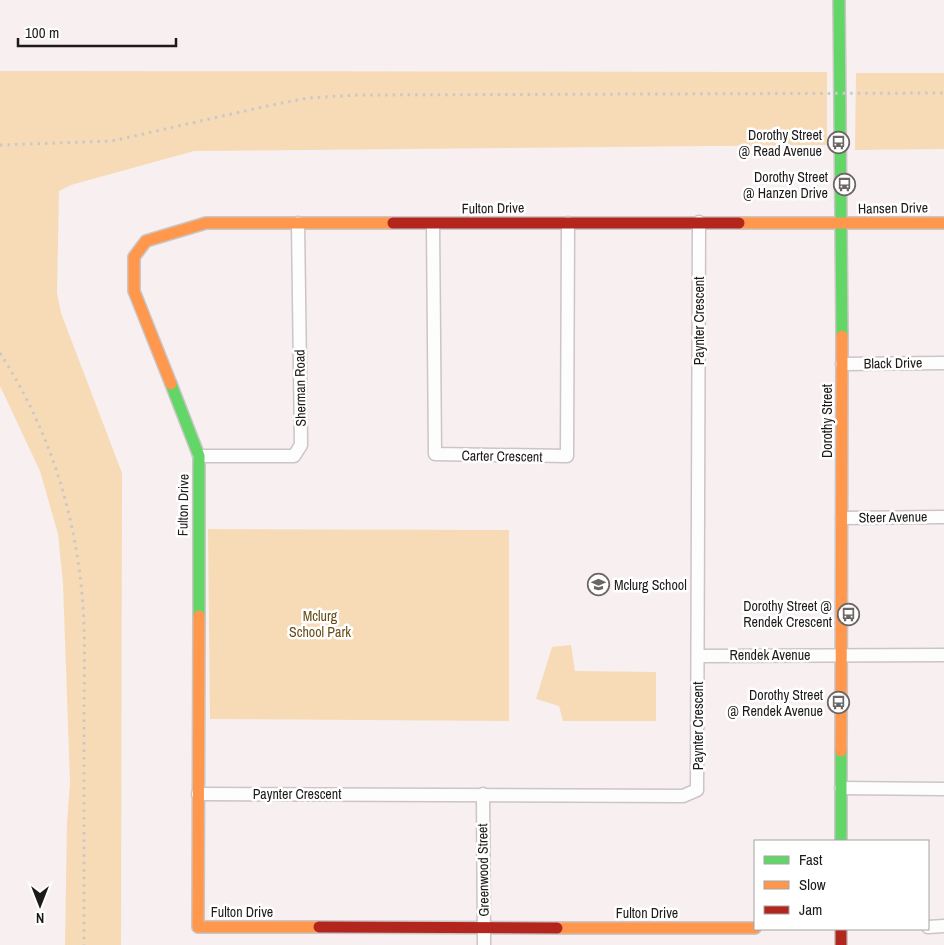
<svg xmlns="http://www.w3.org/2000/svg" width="944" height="945" viewBox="0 0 944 945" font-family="'Archivo Narrow',sans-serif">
	<rect width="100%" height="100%" fill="#f8eff0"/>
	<g fill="#f6dbb6">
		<polygon points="0,71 827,72 827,145 194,151 71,185 59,191 57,293 61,313 122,473 121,945 65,945 67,823 70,782 63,583 58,534 40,471 0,386"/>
		<polygon points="856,73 944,73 944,149 855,150"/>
		<polygon points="208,529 509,530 509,721 210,719"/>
		<polygon points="571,645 575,671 656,672 656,721 563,721 559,706 536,699 552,647"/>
	</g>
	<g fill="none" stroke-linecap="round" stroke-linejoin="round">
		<defs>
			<g id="street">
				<polyline points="433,224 435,454 567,456 568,223"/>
				<polyline points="842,364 944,363"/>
				<polyline points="199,456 294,456 301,445 298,223"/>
				<polyline points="842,518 944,517"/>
				<polyline points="698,656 944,655"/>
				<polyline points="841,788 944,789"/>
				<polyline points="198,794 683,796 697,790 699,222"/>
				<polyline points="483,794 484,945"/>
				<polyline points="928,927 944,926"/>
			</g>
			<g id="fast">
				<polyline points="839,0 842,336"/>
				<polyline points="171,384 199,456 199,616"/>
				<polyline points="841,841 841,751"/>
			</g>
			<g id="slow">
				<polyline points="739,223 944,223"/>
				<polyline points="171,384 134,291 134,257 146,241 206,223 393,223"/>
				<polyline points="199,616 198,927 319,927"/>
				<polyline points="841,751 842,336"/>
				<polyline points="557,928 755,928"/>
			</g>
			<g id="jam">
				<polyline points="393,223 739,223"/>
				<polyline points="319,927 557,928"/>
				<polyline points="841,929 841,945"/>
			</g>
		</defs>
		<use href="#street" stroke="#cbc5c5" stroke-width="15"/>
		<use href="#fast" stroke="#cbc5c5" stroke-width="14"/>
		<use href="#slow" stroke="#cbc5c5" stroke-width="14"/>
		<use href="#jam" stroke="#cbc5c5" stroke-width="14"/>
		<use href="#street" stroke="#fefdfd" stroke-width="12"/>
		<use href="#fast" stroke="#63d668" stroke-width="11"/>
		<use href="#slow" stroke="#ff974d" stroke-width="11"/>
		<use href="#jam" stroke="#b3261e" stroke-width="11"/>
		<g stroke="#cbc8c8" stroke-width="3" stroke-dasharray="2.5 5" stroke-linecap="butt">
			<polyline points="0,145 112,141 267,106 308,98 358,95 944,93"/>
			<path d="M0 353C53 435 80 527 84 624 85 660 84 697 84 733 84 804 84 874 84 945"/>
		</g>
	</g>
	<defs>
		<symbol id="bus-ring" viewBox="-11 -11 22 22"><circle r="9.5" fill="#fff" stroke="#6b6565" stroke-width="1.5"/><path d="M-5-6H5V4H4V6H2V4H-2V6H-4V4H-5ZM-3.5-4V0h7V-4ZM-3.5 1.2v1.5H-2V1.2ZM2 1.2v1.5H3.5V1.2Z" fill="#6b6565"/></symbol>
		<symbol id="school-ring" viewBox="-11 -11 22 22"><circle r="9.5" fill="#fff" stroke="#6b6565" stroke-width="1.5"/><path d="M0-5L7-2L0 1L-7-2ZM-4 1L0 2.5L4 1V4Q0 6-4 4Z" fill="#6b6565"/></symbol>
	</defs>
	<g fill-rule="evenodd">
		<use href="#bus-ring" x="826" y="130" width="25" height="25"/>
		<use href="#bus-ring" x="832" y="172" width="25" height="25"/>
		<use href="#school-ring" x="586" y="572" width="25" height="25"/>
		<use href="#bus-ring" x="836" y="602" width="25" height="25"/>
		<use href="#bus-ring" x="826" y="690" width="25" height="25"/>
	</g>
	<g text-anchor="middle" stroke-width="5" stroke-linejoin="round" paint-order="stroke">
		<g font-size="14" fill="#1f1a1a" stroke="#fff" text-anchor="end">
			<text x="822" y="140">Dorothy Street<tspan x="822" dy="16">@ Read Avenue</tspan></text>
			<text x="828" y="182">Dorothy Street<tspan x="828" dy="16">@ Hanzen Drive</tspan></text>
			<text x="614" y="590" text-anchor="start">Mclurg School</text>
			<text x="832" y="611">Dorothy Street @<tspan x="832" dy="16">Rendek Crescent</tspan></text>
			<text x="823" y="700">Dorothy Street<tspan x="823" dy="16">@ Rendek Avenue</tspan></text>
		</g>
		<g font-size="14" fill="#1f1a1a" stroke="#fff">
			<text transform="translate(493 208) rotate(-1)" y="5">Fulton Drive</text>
			<text transform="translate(893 208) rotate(-1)" y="5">Hansen Drive</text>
			<text transform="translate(699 321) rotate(-90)" y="5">Paynter Crescent</text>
			<text transform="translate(893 363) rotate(-1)" y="5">Black Drive</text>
			<text transform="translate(300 388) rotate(-91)" y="5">Sherman Road</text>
			<text transform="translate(827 421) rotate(-90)" y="5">Dorothy Street</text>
			<text transform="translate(502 456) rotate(1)" y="5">Carter Crescent</text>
			<text transform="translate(183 505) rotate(-89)" y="5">Fulton Drive</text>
			<text transform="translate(893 517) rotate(-1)" y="5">Steer Avenue</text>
			<text x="770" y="660">Rendek Avenue</text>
			<text transform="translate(698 726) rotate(-90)" y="5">Paynter Crescent</text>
			<text x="297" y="799">Paynter Crescent</text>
			<text transform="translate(483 870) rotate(-91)" y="5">Greenwood Street</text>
			<text x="242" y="917">Fulton Drive</text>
			<text x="647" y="918">Fulton Drive</text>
		</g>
		<g font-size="14" fill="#684c16" stroke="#fff">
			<text x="320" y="621">Mclurg<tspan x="320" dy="16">School Park</tspan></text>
		</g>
	</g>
	<rect x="754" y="840" width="175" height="90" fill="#ffffff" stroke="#a5a3a3"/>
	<rect x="764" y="856" width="25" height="8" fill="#63d668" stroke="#a5a3a3"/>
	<text x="799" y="865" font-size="15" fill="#1f1a1a">Fast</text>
	<rect x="764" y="881" width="25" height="8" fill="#ff974d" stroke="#a5a3a3"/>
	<text x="799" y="890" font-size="15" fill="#1f1a1a">Slow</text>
	<rect x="764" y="906" width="25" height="8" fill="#b3261e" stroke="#a5a3a3"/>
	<text x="799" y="915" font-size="15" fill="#1f1a1a">Jam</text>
	<g transform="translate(40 905) rotate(180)" stroke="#ffffff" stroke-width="4" paint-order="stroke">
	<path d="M0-4L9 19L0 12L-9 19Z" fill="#1f1a1a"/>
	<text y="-8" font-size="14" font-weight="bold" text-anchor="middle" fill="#1f1a1a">N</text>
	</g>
	<path d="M18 38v8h158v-8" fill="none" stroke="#1f1a1a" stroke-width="2.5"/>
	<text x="25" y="38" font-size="15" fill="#1f1a1a" stroke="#ffffff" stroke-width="4" paint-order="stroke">100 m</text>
</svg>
